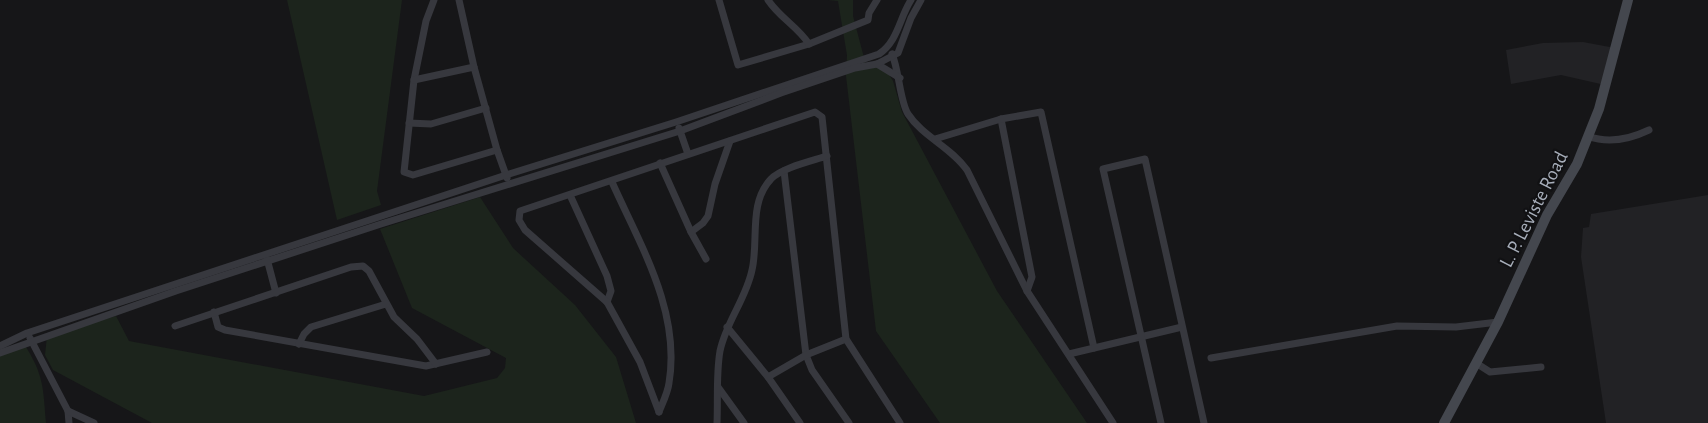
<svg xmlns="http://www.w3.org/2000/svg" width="1708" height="423" viewBox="0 0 1708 423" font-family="'Alegreya Sans',sans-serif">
	<rect width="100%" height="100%" fill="#161618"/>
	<g fill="#222225">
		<polygon points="1583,42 1615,48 1605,85 1561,75 1511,84 1506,50 1543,43"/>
		<polygon points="1708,195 1708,423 1606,423 1581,257 1583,228 1589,227 1591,214"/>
	</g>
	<g fill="#1c241c">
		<polygon points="287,0 402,0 377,191 381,205 337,220"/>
		<polygon points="828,0 853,0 853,16 867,69 876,67 886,70 893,81 902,112 997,291 1087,423 940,423 876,331 846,76 847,55 838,1"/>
		<polygon points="480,197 513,248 575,305 616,357 636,423 152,423 53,370 45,355 47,336 116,316 129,341 424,396 497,378 505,368 506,358 412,308 380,229"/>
		<path d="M24 344C44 375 43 387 46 423H0V353Z"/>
	</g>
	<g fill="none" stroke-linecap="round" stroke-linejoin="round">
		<g stroke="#37383e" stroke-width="7">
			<polyline points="434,0 426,21 414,80 404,172 413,175 497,150"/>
			<polyline points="459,0 474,67 497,150 507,178"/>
			<polyline points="719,0 738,65 809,44 868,20 869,13 877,0"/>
			<path d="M768 0C780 18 797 26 809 44"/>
			<path d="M892 54C899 70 900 102 908 114 923 137 951 147 967 170L1027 291 1113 423"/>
			<polyline points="877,64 900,78"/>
			<polyline points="414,80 474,67"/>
			<polyline points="1001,119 1032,277 1027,291"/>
			<polyline points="409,123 431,124 486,108"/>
			<polyline points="679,128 688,154"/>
			<path d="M1588 136C1608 144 1630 139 1649 130"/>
			<polyline points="935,139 1001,119 1041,112 1094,348"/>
			<polyline points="660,163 691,232 706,259"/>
			<polyline points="784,171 806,355 812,370 849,423"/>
			<path d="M612 182C640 245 681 311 669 383 668 392 663 402 659 412"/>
			<polyline points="570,195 607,276 611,291 607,302"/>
			<polyline points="691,232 703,223 708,216 715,184 730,141"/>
			<polyline points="267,259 276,293"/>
			<polyline points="214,312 218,327 225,330 426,366 487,352"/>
			<polyline points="175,326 351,267 363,266 369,271 394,317 417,339 436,364"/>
			<polyline points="727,327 768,377 800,423"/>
			<polyline points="30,338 68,411 69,423"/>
			<polyline points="299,344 304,334 311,327 386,304"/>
			<path d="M0 346 27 333 506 175 676 122 879 54C898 41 899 19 911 0"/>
			<polyline points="0,353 176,291 381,224 680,131 781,93 855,68 877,64 898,53 911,18 921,0"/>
			<polyline points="1069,354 1182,327"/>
			<polyline points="1211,358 1397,326 1456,327 1498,322"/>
			<polyline points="1476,363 1490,372 1541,367"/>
			<polyline points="768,377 806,355 846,339"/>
			<polyline points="718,387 744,423"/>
			<polyline points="68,411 94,423"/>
			<polyline points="659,412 640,362 607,302 525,230 519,220 520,211 815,112 822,117 846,339 900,423"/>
			<path d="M717 423C718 400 716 374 720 351 726 322 746 299 752 270 759 241 748 203 771 179 781 168 812 161 827 156"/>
			<polyline points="1161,423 1103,169 1145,159 1204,423"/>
		</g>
		<polyline stroke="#44474e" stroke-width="10" points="1444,423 1498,322 1547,215 1577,164 1599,109 1628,0"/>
	</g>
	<g text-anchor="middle" stroke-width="4.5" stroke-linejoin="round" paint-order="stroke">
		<g font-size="20" fill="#a7aeba" stroke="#111113">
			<text transform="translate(1533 209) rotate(-63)" y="7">L. P. Leviste Road</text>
		</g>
	</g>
</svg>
